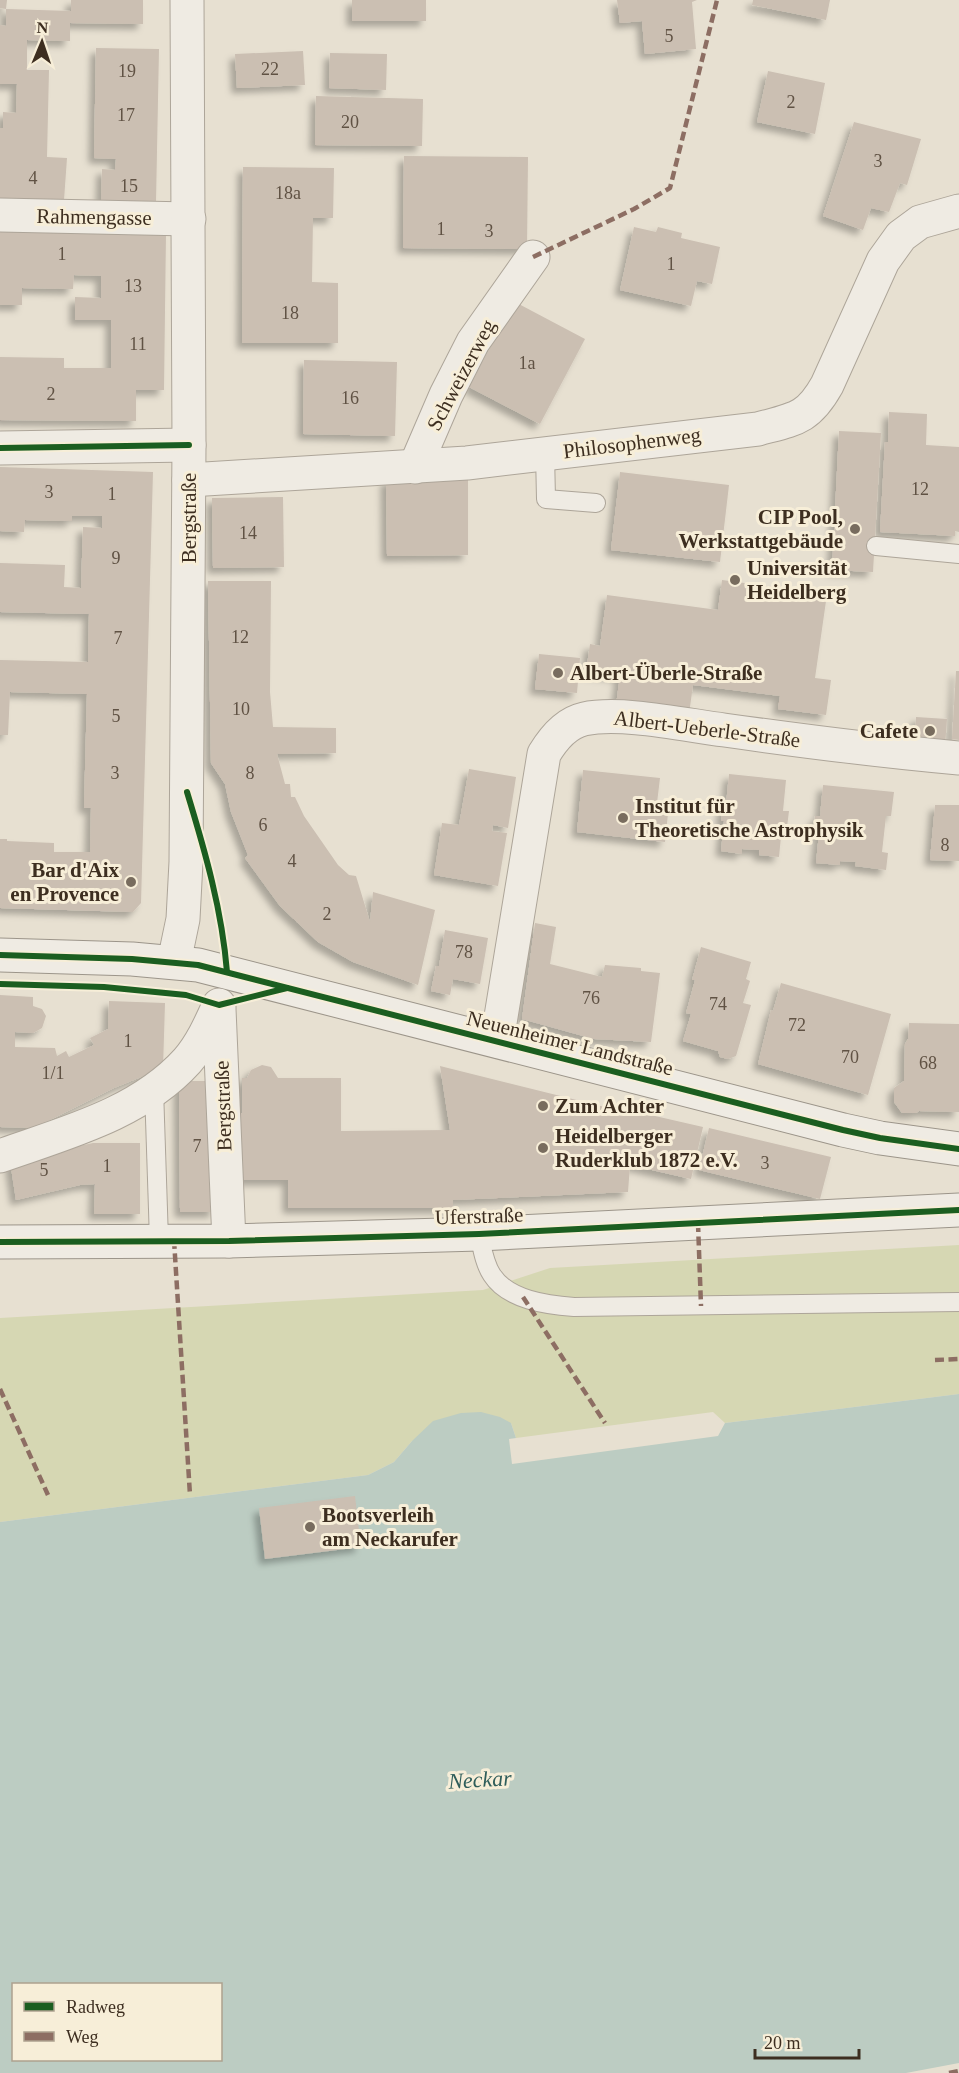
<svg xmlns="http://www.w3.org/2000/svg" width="959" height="2073" viewBox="0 0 959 2073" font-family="Georgia,serif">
	<defs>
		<filter id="shadow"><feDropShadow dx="-5.5" dy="5.5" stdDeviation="3" flood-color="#0004"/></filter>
	</defs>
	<rect width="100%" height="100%" fill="#e7e0d1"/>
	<polygon fill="#d6d7b3" points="959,1245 959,1394 725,1423 713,1412 516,1438 511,1423 412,1441 394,1462 368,1475 0,1522 0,1318 483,1290 550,1268"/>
	<path fill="#bcccc2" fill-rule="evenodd" d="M959 1394V2063L906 2073H0V1522L368 1475 394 1462 412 1441 433 1421 461 1413 481 1412 500 1417 511 1423 516 1438 509 1439 512 1464 718 1436 725 1423ZM14 1984H220V2060H14Z"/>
	<g fill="#cbbfb2" filter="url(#shadow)">
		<polygon points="0,0 7,0 6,9 0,8"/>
		<polygon points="71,0 143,0 143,24 70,23 70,41 27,40 27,70 49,70 47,157 67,158 64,200 0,198 0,128 3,128 3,112 16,113 17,84 0,84 0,25 6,26 6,9 71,11"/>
		<rect x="352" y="0" width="74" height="21"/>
		<polygon points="617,0 697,0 692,2 696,49 645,54 642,21 620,23"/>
		<polygon points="753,0 830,0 826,20 752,5"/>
		<polygon points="96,48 159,49 156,202 101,201 102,169 115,170 116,159 94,158"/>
		<polygon points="303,51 305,85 237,88 235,54"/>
		<polygon points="330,53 387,54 386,90 329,88"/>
		<polygon points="768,71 825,83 815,134 757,122"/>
		<polygon points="316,96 423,99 422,146 315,145"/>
		<polygon points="854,122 921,139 907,185 900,183 889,212 871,208 863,230 823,216"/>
		<polygon points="404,156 528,157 527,249 403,248"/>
		<polygon points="243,167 334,168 333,218 313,218 312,282 338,283 338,343 242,343"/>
		<polygon points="634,227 656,232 658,227 682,233 681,238 720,247 712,284 697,281 691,306 620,290"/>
		<polygon points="0,231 166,233 164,390 136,390 136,421 0,420 0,357 64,358 64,368 111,368 111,320 75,320 75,297 101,298 101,276 74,275 73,289 22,288 22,305 0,305"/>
		<polygon points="515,302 585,339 540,424 469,387"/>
		<polygon points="304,360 397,362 395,436 303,434"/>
		<polygon points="889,412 927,414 926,445 959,447 959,532 955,531 955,536 880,532 885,442 888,442"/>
		<polygon points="839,431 881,433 873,572 832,570"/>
		<polygon points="0,467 153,472 141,903 133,912 0,908 0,839 7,839 7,841 54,843 54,852 90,852 91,808 84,808 87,694 10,692 8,735 0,735 0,660 88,662 89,614 0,612 0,563 65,565 64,587 81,588 83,527 102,528 102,516 72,516 72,521 25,520 24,532 0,531"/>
		<polygon points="620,472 729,485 720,562 611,550"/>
		<polygon points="386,479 468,479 468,555 387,556"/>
		<polygon points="283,497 284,567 213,568 212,498"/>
		<polygon points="722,580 827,594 815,678 831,680 826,715 778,709 780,696 693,685 689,714 616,705 620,676 586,672 590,644 600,646 607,595 718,610"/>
		<polygon points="208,581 271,581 270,692 273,727 336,728 336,753 277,754 285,784 290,784 291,797 295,797 304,816 338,865 349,875 356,876 370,922 373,892 435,910 418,985 353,962 318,942 280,906 245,858 248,855 231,812 225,784 211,763"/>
		<polygon points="539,654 580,658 577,693 535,689"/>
		<polygon points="956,671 959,671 959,740 952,739"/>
		<polygon points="916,717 947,719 945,746 914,744"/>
		<polygon points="469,769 516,777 508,828 493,825 492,831 507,833 498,886 434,875 442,823 459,825"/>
		<polygon points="583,770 660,778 657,803 669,804 665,842 577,832"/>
		<polygon points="729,774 786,780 783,811 789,811 787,827 782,826 779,857 759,855 759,850 742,849 742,854 721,851 724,821 721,821 723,805 726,805"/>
		<polygon points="823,785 894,792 891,816 886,816 882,852 888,853 886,870 855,866 856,862 840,861 840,865 816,863 819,833 813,832 815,816 820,816"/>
		<polygon points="935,805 959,805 959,861 930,860"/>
		<polygon points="535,923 556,927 550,964 602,977 605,965 641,968 641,971 660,973 651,1042 594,1039 522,1019"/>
		<polygon points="445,930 488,938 480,984 453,979 450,995 431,991 436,966 439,966"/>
		<polygon points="701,947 751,962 746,979 750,981 743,1003 751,1005 736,1056 728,1059 720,1057 718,1051 683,1041 691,1014 686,1013 695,980 692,980"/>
		<polygon points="781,983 891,1014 868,1095 758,1064 771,1010 773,1011"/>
		<polygon points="0,995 33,997 33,1006 42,1009 46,1016 42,1028 33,1033 15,1032 15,1047 55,1048 57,1056 66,1051 69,1057 94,1045 90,1038 108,1029 109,1001 165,1003 163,1068 114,1088 34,1128 0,1127"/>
		<polygon points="909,1023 959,1024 959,1112 919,1111 916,1113 902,1113 894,1102 894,1088 904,1081 905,1044 908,1039"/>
		<polygon points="262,1065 271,1067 278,1078 341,1078 341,1131 450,1130 440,1066 641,1116 642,1113 703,1127 691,1179 630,1165 628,1192 453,1200 453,1208 288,1208 288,1180 242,1180 242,1152 239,1152 239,1113 242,1113 242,1078 247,1078 251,1070"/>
		<polygon points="179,1081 214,1081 215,1212 180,1212"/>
		<polygon points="709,1128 831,1157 820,1199 699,1170"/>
		<polygon points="93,1143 140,1143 140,1214 94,1214 95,1184 80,1185 16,1200 10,1161"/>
		<polygon points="355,1496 361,1547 265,1559 259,1508"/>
	</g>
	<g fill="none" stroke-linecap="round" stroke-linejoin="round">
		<defs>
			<g id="lane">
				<polyline points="545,453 546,499 596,503"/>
				<polyline points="876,546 959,554"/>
				<polyline points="154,1089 159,1240"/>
				<path d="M479 1234C482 1247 484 1263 492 1275 508 1300 547 1305 574 1307L959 1302"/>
			</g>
			<g id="street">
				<polyline points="0,215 189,219"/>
				<polyline points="0,448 189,445"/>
				<polyline points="415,467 446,395 473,342 533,257"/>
				<path d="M189 480 467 463 758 429C795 419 808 419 827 385L883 261 901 236 920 222 959 211"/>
				<polyline points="174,962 183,919 186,862 189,445 187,0"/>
				<polyline points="219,1009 229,1241"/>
				<path d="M497 1041 544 754C553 739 566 723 584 719 621 711 685 725 724 730 802 741 880 751 959 758"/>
				<path d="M0 1156C65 1133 139 1114 187 1061 201 1045 210 1025 219 1005"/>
			</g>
			<g id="secondary">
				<polyline points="0,955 132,959 198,965 843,1130 880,1138 959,1149"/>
				<polyline points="0,1242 229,1241 479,1234 959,1210"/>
			</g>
		</defs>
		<use href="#lane" stroke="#ada599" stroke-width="20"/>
		<use href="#street" stroke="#ada599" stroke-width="35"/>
		<use href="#secondary" stroke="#9c958a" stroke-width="35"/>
		<use href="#lane" stroke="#efebe3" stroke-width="18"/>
		<use href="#street" stroke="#efebe3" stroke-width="33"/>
		<use href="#secondary" stroke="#efebe3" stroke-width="33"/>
		<g stroke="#8d6e63" stroke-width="4.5" stroke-dasharray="9 4.5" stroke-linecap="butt">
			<polyline points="533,257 634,209 670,188 717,0"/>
			<polyline points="698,1223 701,1306"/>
			<polyline points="174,1240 190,1495"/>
			<polyline points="523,1297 605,1423"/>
			<polyline points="935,1360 959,1359"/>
			<polyline points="0,1389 48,1495"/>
			<polyline points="949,2073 959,2071"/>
		</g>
		<defs>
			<g id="cycleway">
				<polyline points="0,448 189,445"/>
				<path d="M187 792C205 851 222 910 227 972"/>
				<polyline points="0,955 132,959 198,965 843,1130 880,1138 959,1149"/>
				<polyline points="0,984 104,987 186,995 219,1005 287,988"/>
				<polyline points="0,1242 229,1241 479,1234 959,1210"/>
			</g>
		</defs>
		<use href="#cycleway" stroke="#f7eed8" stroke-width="10"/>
		<use href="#cycleway" stroke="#1b5e20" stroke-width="6"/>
	</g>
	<g fill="#786c5e" stroke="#f7eed8" stroke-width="2">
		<circle cx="855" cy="529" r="6"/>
		<circle cx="735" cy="580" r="6"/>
		<circle cx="558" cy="673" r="6"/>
		<circle cx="930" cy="731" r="6"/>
		<circle cx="623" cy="818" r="6"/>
		<circle cx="131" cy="882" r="6"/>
		<circle cx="543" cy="1106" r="6"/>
		<circle cx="543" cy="1148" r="6"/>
		<circle cx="310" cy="1527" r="6"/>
	</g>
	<g text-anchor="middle" stroke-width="6" stroke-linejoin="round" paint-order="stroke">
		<g font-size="18" fill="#605244">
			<text x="669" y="42">5</text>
			<text x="270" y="75">22</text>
			<text x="127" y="77">19</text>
			<text x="791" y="108">2</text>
			<text x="126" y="121">17</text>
			<text x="350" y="128">20</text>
			<text x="878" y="167">3</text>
			<text x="33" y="184">4</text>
			<text x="129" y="192">15</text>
			<text x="288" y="199">18a</text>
			<text x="441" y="235">1</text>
			<text x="489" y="237">3</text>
			<text x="62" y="260">1</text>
			<text x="671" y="270">1</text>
			<text x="133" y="292">13</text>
			<text x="290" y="319">18</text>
			<text x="138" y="350">11</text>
			<text x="527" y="369">1a</text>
			<text x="51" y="400">2</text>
			<text x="350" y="404">16</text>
			<text x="920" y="495">12</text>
			<text x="49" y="498">3</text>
			<text x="112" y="500">1</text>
			<text x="248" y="539">14</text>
			<text x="116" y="564">9</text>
			<text x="240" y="643">12</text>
			<text x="118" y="644">7</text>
			<text x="241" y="715">10</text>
			<text x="116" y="722">5</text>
			<text x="115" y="779">3</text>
			<text x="250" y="779">8</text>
			<text x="263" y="831">6</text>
			<text x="945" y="851">8</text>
			<text x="292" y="867">4</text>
			<text x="327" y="920">2</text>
			<text x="464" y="958">78</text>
			<text x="591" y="1004">76</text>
			<text x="718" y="1010">74</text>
			<text x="797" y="1031">72</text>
			<text x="128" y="1047">1</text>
			<text x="850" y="1063">70</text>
			<text x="928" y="1069">68</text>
			<text x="53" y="1079">1/1</text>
			<text x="197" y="1152">7</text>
			<text x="765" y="1169">3</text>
			<text x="107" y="1172">1</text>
			<text x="44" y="1176">5</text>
		</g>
		<g font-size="21" fill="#3d2e20" stroke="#f7eed8">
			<text transform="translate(94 217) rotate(1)" y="7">Rahmengasse</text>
			<text transform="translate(461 375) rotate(-62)" y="7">Schweizerweg</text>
			<text transform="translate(632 443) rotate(-7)" y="7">Philosophenweg</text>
			<text transform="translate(189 518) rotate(-90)" y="7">Bergstraße</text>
			<text transform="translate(707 729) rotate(7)" y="7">Albert-Ueberle-Straße</text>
			<text transform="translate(570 1043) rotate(14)" y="7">Neuenheimer Landstraße</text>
			<text transform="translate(223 1106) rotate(-92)" y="7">Bergstraße</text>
			<text transform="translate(479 1216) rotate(-2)" y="7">Uferstraße</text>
		</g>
		<g font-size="21" font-weight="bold" fill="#3d2e20" stroke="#f7eed8" text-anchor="start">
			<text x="843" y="524" text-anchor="end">CIP Pool,<tspan x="843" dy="24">Werkstattgebäude</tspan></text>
			<text x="747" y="575">Universität<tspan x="747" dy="24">Heidelberg</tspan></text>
			<text x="570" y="680">Albert-Überle-Straße</text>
			<text x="918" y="738" text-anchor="end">Cafete</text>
			<text x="635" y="813">Institut für<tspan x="635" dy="24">Theoretische Astrophysik</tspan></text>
			<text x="119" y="877" text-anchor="end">Bar d'Aix<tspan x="119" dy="24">en Provence</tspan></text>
			<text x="555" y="1113">Zum Achter</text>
			<text x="555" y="1143">Heidelberger<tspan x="555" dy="24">Ruderklub 1872 e.V.</tspan></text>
			<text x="322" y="1522">Bootsverleih<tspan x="322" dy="24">am Neckarufer</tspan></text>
		</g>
		<g font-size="22" font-style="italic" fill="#2f5d5a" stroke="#f7eed8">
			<text transform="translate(480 1779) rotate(-3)" y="8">Neckar</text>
		</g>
	</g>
	<rect x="12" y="1983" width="210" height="78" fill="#f7eed8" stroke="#ada18e" stroke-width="1.5"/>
	<rect x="24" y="2002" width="30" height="9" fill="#1b5e20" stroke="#ada18e" stroke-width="1.5"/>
	<text x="66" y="2013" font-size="18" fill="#3d2e20">Radweg</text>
	<rect x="24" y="2032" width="30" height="9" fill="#8d6e63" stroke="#ada18e" stroke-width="1.5"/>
	<text x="66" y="2043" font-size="18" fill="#3d2e20">Weg</text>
	<g transform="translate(42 42) rotate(2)" stroke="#f7eed8" stroke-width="4.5" paint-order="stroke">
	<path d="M0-4.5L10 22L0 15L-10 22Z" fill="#3d2e20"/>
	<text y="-9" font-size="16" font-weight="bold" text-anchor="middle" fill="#3d2e20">N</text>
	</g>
	<path d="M755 2049v9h104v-9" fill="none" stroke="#3d2e20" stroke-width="3"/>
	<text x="764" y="2049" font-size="18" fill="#3d2e20" stroke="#f7eed8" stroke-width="4.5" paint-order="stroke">20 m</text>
</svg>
